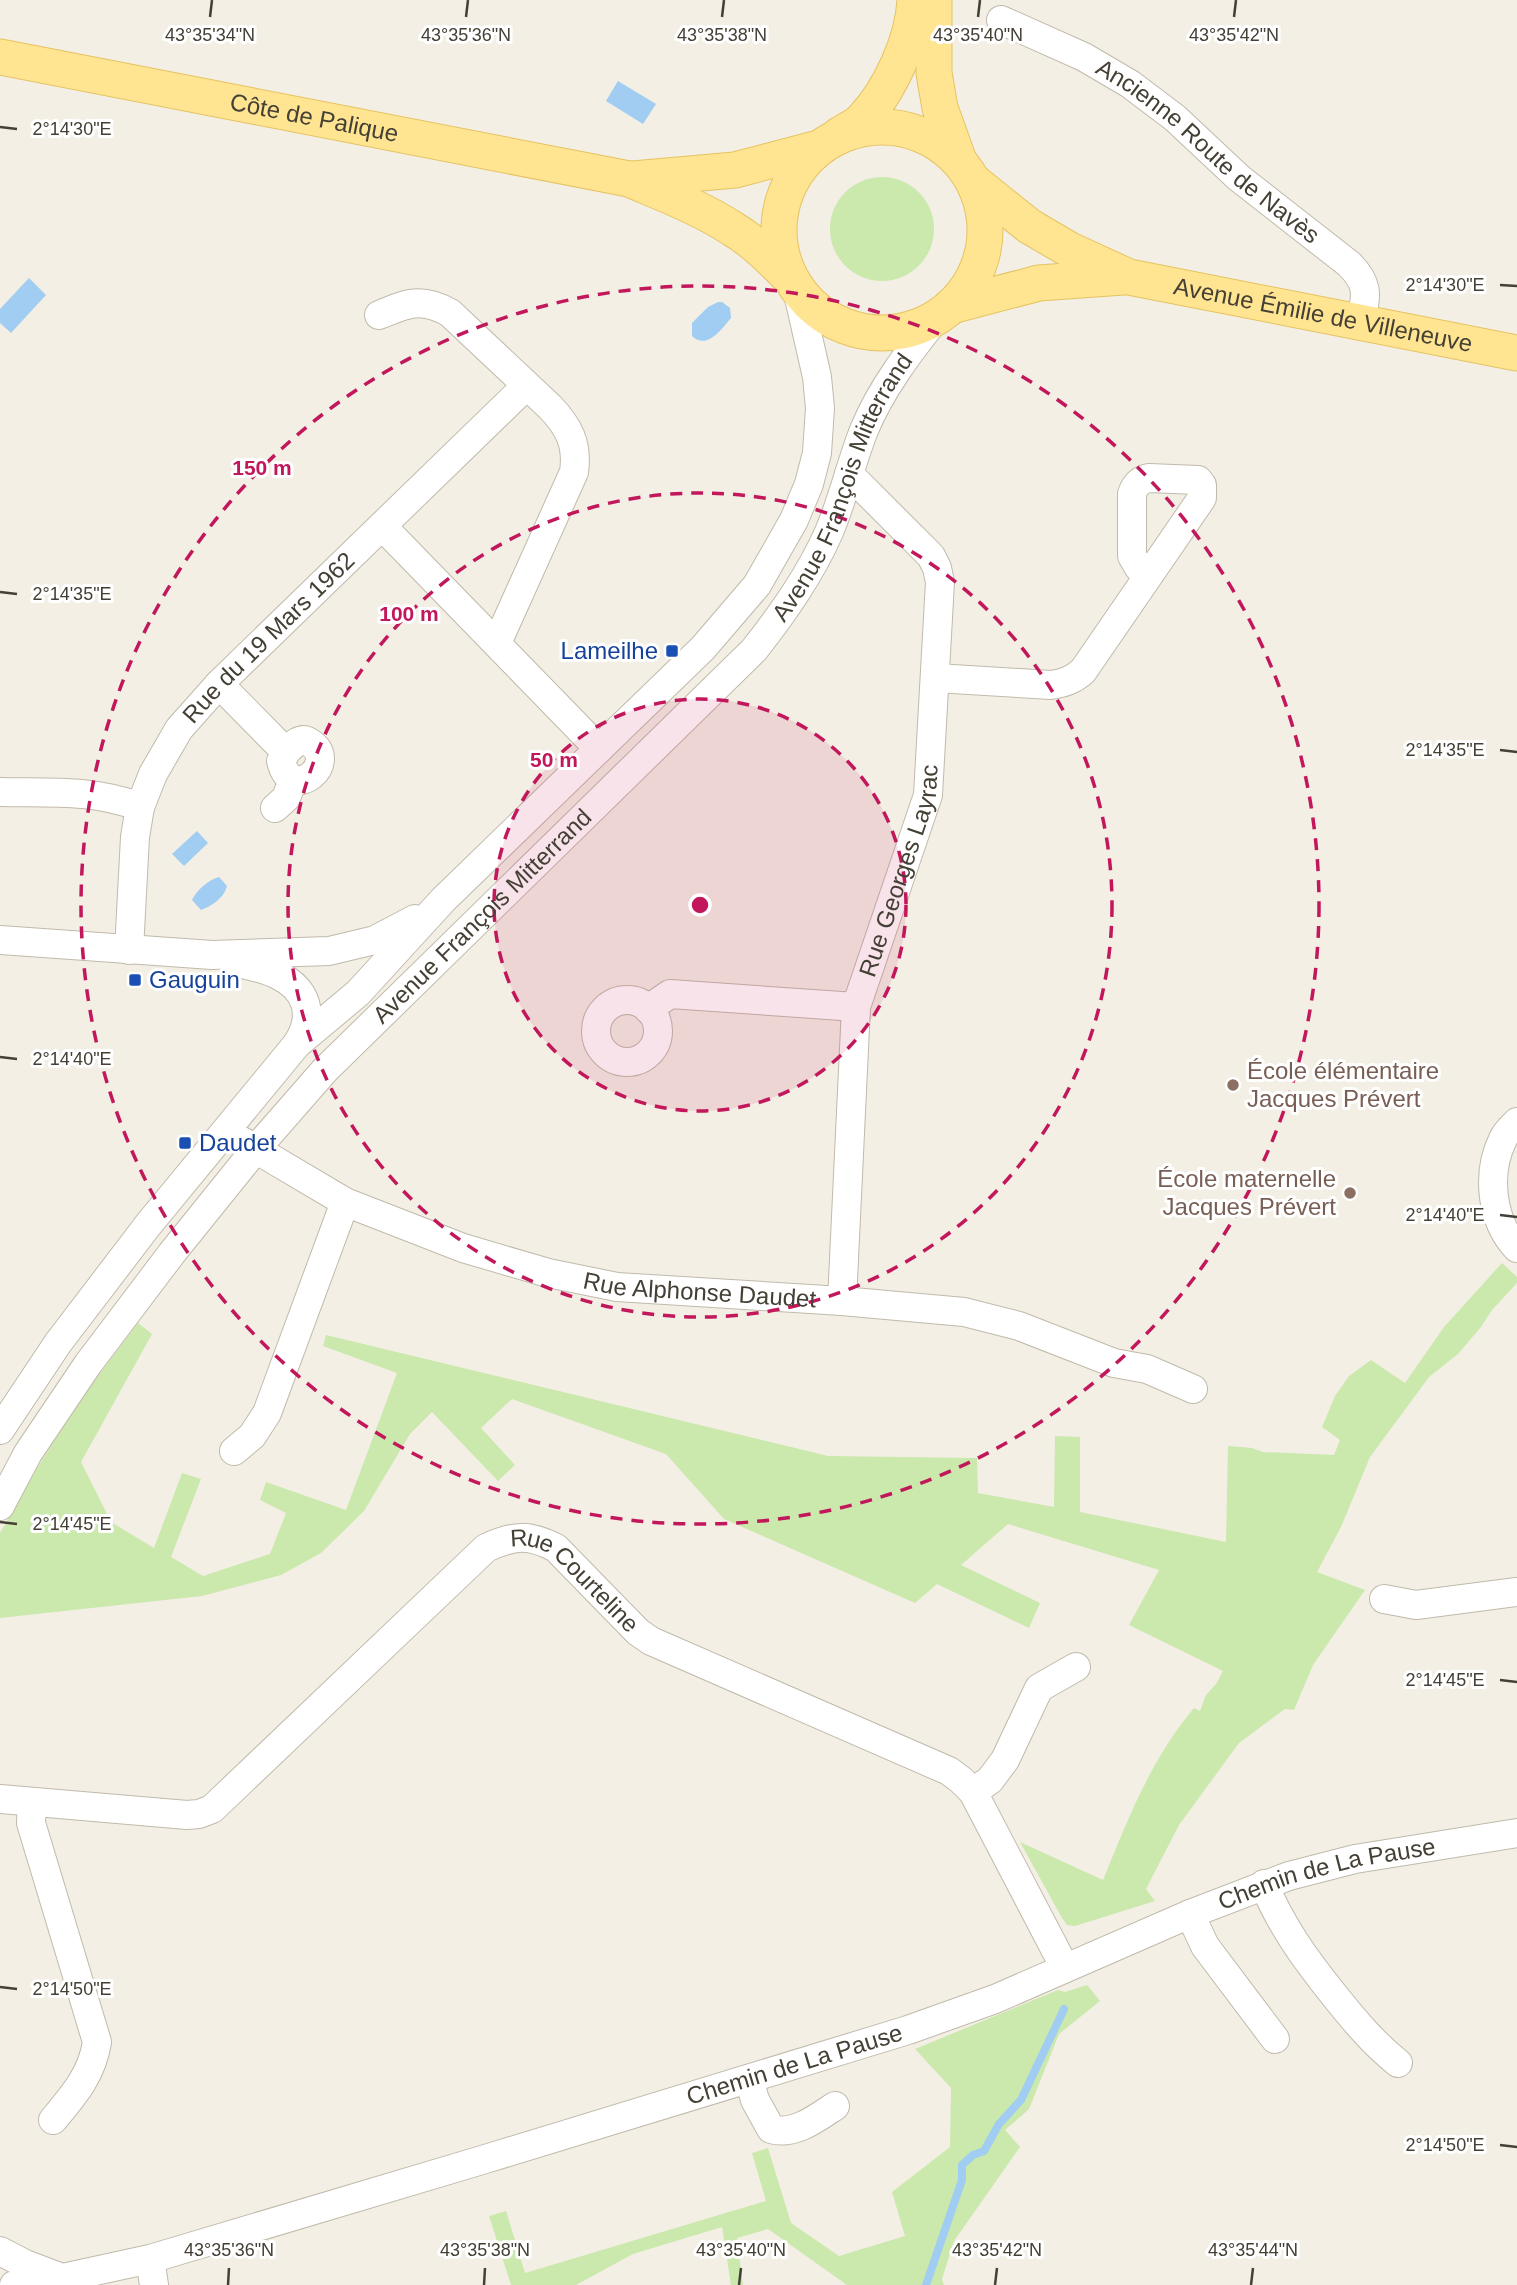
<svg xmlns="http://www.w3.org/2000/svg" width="1517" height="2285" viewBox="0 0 1517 2285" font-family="Arial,sans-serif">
	<rect width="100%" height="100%" fill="#f3efe5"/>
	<g fill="#cbe8ad">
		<circle cx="882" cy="229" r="52"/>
		<path d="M1502 1263 1517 1277V1283L1492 1310 1481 1327 1458 1354 1429 1377 1370 1457 1341 1527 1317 1572 1365 1590 1313 1665 1294 1710 1285 1709 1239 1743 1179 1825 1146 1889 1155 1901 1075 1926 1067 1925 1062 1918 1020 1842 1103 1880C1128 1819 1151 1759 1194 1708L1200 1711 1206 1695 1216 1684 1223 1671 1129 1625 1159 1570 1008 1524 961 1565 1040 1603 1029 1628 937 1584 915 1603 724 1519 666 1454 512 1399 481 1428 515 1465 498 1481 432 1412 410 1434 364 1511 321 1553 281 1575 202 1596 0 1618V1533L42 1460 88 1389 138 1323 152 1334 81 1462 111 1522 154 1548 182 1473 201 1479 171 1557 203 1576 270 1554 286 1513 260 1500 266 1482 346 1510 397 1373 323 1346 326 1335 828 1456 977 1458 978 1493 1054 1507 1055 1436 1080 1437V1512L1226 1542 1228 1446 1252 1448 1263 1452 1334 1455 1340 1440 1322 1427 1335 1396 1349 1376 1371 1360 1405 1383 1444 1327Z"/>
		<polygon points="1087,1985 1100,2001 1059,2034 1029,2109 1005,2130 1020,2147 954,2241 942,2279 944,2285 847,2285 768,2229 737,2238 743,2285 731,2285 722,2227 633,2254 576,2285 511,2285 489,2216 506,2211 525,2273 766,2201 752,2153 768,2148 791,2223 839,2256 905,2236 892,2192 950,2147 951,2088 915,2049 1058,1990 1065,1992"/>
	</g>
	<g fill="#a0cdf1">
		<polygon points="618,81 656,104 643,124 606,101"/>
		<polygon points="29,278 46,295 11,333 0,323 0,309"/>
		<path d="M718 302H722L730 308 731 318C721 330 707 350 692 336V323L708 307Z"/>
		<polygon points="197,831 208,843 184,866 172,854"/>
		<path d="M219 877 227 886C224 898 212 906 201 910L192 900C197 890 208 880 219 877Z"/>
	</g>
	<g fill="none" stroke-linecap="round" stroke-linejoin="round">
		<polyline stroke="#a0cdf1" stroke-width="8" points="926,2285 962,2180 962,2165 973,2155 984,2151 999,2124 1021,2100 1064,2009"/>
		<defs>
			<g id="minor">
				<path id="s1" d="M1001 20 1084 57 1130 84 1175 118 1239 178 1349 264C1370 285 1366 295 1361 322"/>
				<path d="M379 315C407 303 422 297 450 313L550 407C569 427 578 444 574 472L497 643"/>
				<polyline points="383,527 599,749"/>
				<path d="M936 678 1051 685C1064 683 1073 680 1083 671L1202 498V485L1198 480 1149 478C1139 480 1135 485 1132 494V556L1139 568 1149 575"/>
				<path d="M219 684 286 752 281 761C291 805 342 762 309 742 300 736 292 746 286 752"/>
				<path d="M0 792C49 793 93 789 140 807"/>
				<polyline points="275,808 286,798 293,780"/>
				<polyline points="0,940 212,955 329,951 375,940 415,919"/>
				<path id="s2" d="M129 950 135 837 140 807 153 774 179 729 219 684 526 386"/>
				<path d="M235 962C249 966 265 968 278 975 308 990 315 1016 297 1044"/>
				<circle cx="627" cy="1031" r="31"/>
				<polyline points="648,1009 670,994 856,1007"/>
				<path d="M1517 1122C1512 1127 1506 1132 1503 1139 1486 1173 1491 1221 1517 1248"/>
				<path id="s3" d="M242 1141 345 1202 463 1248 548 1273 617 1287 842 1301 964 1312 1019 1326 1114 1363 1147 1369 1193 1389"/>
				<path id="s4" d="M842 1301 856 1007 928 795 940 582 937 568 931 556 849 474"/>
				<polyline points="0,1430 58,1343 148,1225 297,1044 358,993 443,900 703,648 757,585 794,520 809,484 817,453 820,408 817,377 797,289"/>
				<polyline points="234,1451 252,1436 267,1413 345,1202"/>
				<path id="s5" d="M0 1506 28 1453 88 1364 172 1253 255 1150 325 1070 754 650C783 613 810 575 829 532 843 499 851 463 864 430 881 389 909 352 937 317"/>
				<polyline points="1384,1599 1416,1605 1517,1592"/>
				<polyline points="973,1792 990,1780 1005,1760 1039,1688 1076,1667"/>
				<path id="s6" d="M0 1799 187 1815 199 1814 212 1809 486 1548C514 1535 529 1534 556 1548L638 1632 651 1641 949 1771 961 1780 973 1792 1065 1968"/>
				<path d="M32 1803 31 1823 97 2042C92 2075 73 2096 53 2120"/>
				<path d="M1264 1884C1281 1926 1306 1960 1334 1995 1354 2020 1373 2043 1398 2063"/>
				<polyline points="1190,1914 1205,1946 1275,2039"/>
				<path d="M749 2079 755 2100 771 2129C794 2136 817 2118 835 2106"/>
				<polyline points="0,2251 25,2264 57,2276"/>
				<polyline points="150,2259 154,2285"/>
				<path id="s7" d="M14 2285 39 2279 63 2278 150 2259 482 2160 908 2030 995 1999 1190 1914 1289 1876 1355 1859 1517 1833"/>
			</g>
			<g id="major">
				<polyline points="934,0 934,73 940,108 959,161"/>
				<path id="s8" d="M0 57 629 179C664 194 701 208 733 229 755 242 773 261 791 279"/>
				<circle cx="882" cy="230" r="103"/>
				<path d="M839 135C847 130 856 126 862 120 890 91 913 40 915 0"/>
				<polyline points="633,179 735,170 819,148"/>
				<path id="s9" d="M973 181 1029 226 1070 250 1129 277 1517 353"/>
				<polyline points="951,306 1039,283 1123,277"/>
			</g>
		</defs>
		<use href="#minor" stroke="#c1baab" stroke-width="30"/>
		<use href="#major" stroke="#e5c361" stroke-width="37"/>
		<use href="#minor" stroke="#fff" stroke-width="28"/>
		<use href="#major" stroke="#ffe492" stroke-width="35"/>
	</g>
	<path fill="none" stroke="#454035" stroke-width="2.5" d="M210 17 212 0M466 17 468 0M722 17 724 0M978 17 980 0M1234 17 1236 0M0 127 17 129M1500 285 1517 286M0 592 17 594M1500 750 1517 752M0 1057 17 1059M1500 1215 1517 1217M0 1522 17 1524M1500 1680 1517 1682M0 1987 17 1989M1500 2145 1517 2147M228 2285 229 2268M484 2285 485 2268M739 2285 741 2268M995 2285 997 2268M1251 2285 1253 2268"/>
	<circle cx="700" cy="905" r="206" fill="#c2185b" fill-opacity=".12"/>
	<g fill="none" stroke="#c2185b" stroke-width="3.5" stroke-dasharray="12 9">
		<circle cx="700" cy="905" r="206"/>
		<circle cx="700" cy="905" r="412"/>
		<circle cx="700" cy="905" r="619"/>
	</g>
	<g fill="#1a4fb4" stroke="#fff" stroke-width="2.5">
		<rect x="665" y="644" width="14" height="14" rx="3.5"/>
		<rect x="128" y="973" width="14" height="14" rx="3.5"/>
		<rect x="178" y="1136" width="14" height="14" rx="3.5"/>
	</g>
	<g fill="#8d6e63" stroke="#fff" stroke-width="2.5">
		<circle cx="1233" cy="1085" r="7"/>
		<circle cx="1350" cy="1193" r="7"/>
	</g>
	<g text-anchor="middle" stroke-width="6" stroke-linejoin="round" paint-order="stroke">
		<g font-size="24" fill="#454035" stroke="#fff">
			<text dy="8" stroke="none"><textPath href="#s8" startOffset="320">Côte de Palique</textPath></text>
			<text dy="8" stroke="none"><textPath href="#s1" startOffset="247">Ancienne Route de Navès</textPath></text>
			<text dy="8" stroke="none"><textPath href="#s9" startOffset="382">Avenue Émilie de Villeneuve</textPath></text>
			<text dy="8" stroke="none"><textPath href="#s5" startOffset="1332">Avenue François Mitterrand</textPath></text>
			<text dy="8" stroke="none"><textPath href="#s2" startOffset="359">Rue du 19 Mars 1962</textPath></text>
			<text dy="8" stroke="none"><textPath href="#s4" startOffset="438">Rue Georges Layrac</textPath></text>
			<text dy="8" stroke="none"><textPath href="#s5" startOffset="765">Avenue François Mitterrand</textPath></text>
			<text dy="8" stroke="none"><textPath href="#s3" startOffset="488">Rue Alphonse Daudet</textPath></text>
			<text dy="8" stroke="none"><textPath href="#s6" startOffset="698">Rue Courteline</textPath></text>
			<text dy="8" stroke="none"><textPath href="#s7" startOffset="1379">Chemin de La Pause</textPath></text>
			<text dy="8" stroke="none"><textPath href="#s7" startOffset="812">Chemin de La Pause</textPath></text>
		</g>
		<g font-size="24" fill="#164399" stroke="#fff" text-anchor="start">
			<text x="658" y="659" text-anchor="end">Lameilhe</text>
			<text x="149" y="988">Gauguin</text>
			<text x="199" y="1151">Daudet</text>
		</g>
		<g font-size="24" fill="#785e54" stroke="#fff" text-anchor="start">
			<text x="1247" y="1079">École élémentaire<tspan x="1247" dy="28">Jacques Prévert</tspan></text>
			<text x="1336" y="1187" text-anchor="end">École maternelle<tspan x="1336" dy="28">Jacques Prévert</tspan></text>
		</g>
	</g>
	<g font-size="18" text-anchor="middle" fill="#454035" stroke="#fff" stroke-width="6" stroke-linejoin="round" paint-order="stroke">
		<text x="210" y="41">43°35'34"N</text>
		<text x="466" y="41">43°35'36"N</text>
		<text x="722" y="41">43°35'38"N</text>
		<text x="978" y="41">43°35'40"N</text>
		<text x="1234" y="41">43°35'42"N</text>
		<text x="72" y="135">2°14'30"E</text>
		<text x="1445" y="291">2°14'30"E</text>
		<text x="72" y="600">2°14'35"E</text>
		<text x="1445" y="756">2°14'35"E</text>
		<text x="72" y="1065">2°14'40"E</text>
		<text x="1445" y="1221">2°14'40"E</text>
		<text x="72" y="1530">2°14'45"E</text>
		<text x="1445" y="1686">2°14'45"E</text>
		<text x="72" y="1995">2°14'50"E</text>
		<text x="1445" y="2151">2°14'50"E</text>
		<text x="229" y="2256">43°35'36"N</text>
		<text x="485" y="2256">43°35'38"N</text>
		<text x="741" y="2256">43°35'40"N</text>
		<text x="997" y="2256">43°35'42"N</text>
		<text x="1253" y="2256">43°35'44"N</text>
	</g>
	<circle cx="700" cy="905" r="10" fill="#c2185b" stroke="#fff" stroke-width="3.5"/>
	<g font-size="21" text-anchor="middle" font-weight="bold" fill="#c2185b" stroke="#fff" stroke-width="6" stroke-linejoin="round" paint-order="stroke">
		<text x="262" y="475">150 m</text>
		<text x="409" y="621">100 m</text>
		<text x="554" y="767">50 m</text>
	</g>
</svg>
